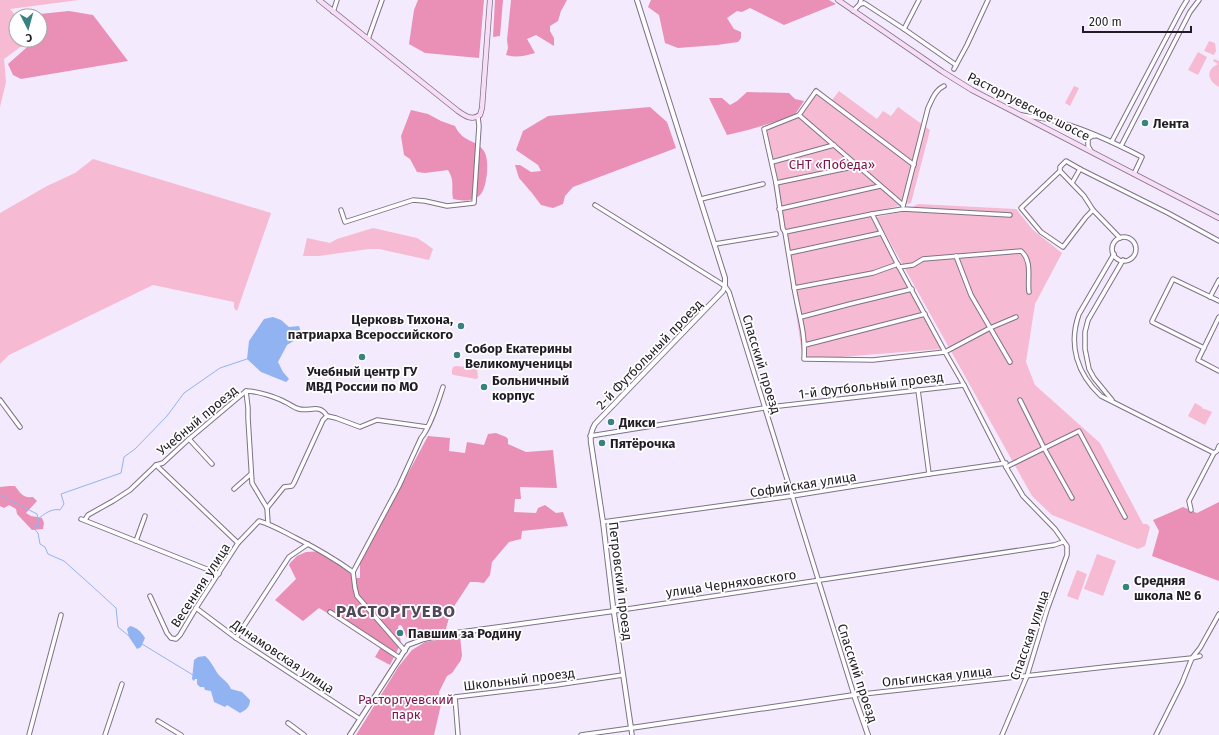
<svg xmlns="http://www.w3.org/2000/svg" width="1219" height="735" viewBox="0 0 1219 735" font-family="'Fira Sans',sans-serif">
	<rect width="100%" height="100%" fill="#f4eafe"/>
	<g fill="#f6bad2">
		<polygon points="0,0 79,0 10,9 16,16 16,40 30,40 4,59 6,82 0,107"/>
		<polygon points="1209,41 1215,43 1216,51 1214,55 1204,51"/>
		<polygon points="1198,52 1207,57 1198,75 1188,70"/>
		<path d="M1214 59 1219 61V87C1208 81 1205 70 1218 64L1213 61Z"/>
		<polygon points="1074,86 1079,88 1070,106 1065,103"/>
		<polygon points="816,87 832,100 839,91 877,119 883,111 891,116 898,107 930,130 911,203 868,213 924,315 941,349 803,360 784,232 780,230 774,183 762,127 798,113"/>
		<polygon points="93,159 271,213 237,311 234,308 234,302 153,285 9,355 0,364 0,213 47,186 75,173"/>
		<polygon points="918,204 1016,209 1033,230 1062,253 1035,304 1026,362 1035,385 1100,443 1143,524 1147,524 1150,527 1145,546 1138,549 1052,515 1032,496 876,217 902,212"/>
		<polygon points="373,228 417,238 425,243 433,249 429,260 379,249 369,249 319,256 303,256 307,238 330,243 337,239"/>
		<polygon points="456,366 477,368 478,378 476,379 454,375 452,374 452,370 453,367"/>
		<polygon points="1195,403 1202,407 1203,409 1205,409 1212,412 1205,425 1188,416"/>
		<polygon points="1097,554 1116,561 1103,596 1084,589"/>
		<polygon points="1077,570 1087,574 1078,600 1067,596"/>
	</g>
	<g fill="#ea8fb6">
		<polygon points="418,0 484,0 479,58 425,53 409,44 414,10"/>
		<polygon points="495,0 503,0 500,36 493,37"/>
		<path d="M511 0H567L561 11 558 21 550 26V31L554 38V46L536 35 527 39 535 53C525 56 516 58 506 55L508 48 507 40Z"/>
		<polygon points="651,0 829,0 836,4 784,25 750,8 742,12 737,11 727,18 734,29 741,32 741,38 738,42 717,45 678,48 665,43 659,15 648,7"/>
		<polygon points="69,11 93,15 128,61 21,79 13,75 8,64 34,41 34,40 40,40 40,16 20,16"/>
		<polygon points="747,92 789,93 795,99 804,101 794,116 748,130 727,135 709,98 722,98 730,105 737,101"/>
		<polygon points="650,107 667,122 676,148 573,187 565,196 563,204 553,208 541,205 532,193 519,178 515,165 520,165 531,172 541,171 538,165 516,150 523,131 548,116"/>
		<path d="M411 110 428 114 441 121 455 126C463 143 476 139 484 151 490 160 487 189 480 195 473 202 461 201 453 199 451 187 455 181 448 170L425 173 417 172 410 159 404 155 401 136Z"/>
		<polygon points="496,433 506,437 508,439 508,444 526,452 553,450 557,488 520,487 521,499 515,499 514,512 536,513 538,508 545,505 556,513 563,512 568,526 522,531 521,539 509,542 492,562 490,575 484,583 477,582 470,582 451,611 445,632 407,638 402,626 400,625 398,626 401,643 390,665 375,657 382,645 324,611 319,608 303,621 275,600 296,579 289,565 290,563 297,556 306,552 324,551 343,565 354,578 360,578 360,563 428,436 450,438 449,451 465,453 467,442 484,445 488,434"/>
		<path d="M9 486H15C21 494 23 498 33 497L37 501 26 513 31 516 42 518 44 523 43 529 32 530 17 514 16 509 9 505 4 508 0 506V487Z"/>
		<polygon points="1219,502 1219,581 1152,556 1159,531 1153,520 1183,507 1197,513"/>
		<polygon points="460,636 462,655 461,660 452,673 447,676 439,692 439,697 442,700 434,735 356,735 399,666 412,650 425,642"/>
	</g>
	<g fill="#92b3f1">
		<polygon points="273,317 281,320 289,327 299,326 302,336 287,345 278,362 283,372 289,379 286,382 261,372 247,359 249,341 264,319"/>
		<path d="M130 626C138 628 141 632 145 638L141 647 137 649 129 637 127 629Z"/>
		<path d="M205 656C210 660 213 666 216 671 220 678 228 681 231 689L242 692 250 700C250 707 246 710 240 713L227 705 225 707 214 702 211 691 205 690 204 687H200L197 684V679H195L194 681 192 679 194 660 198 657Z"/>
	</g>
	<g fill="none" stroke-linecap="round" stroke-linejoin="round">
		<g stroke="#92b3f1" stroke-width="1">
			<path d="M0 495 37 514 39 524 38 527 34 525C33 528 35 530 38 533L40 544 45 547 48 554 64 561 92 586 116 608 118 627 129 636"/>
			<path d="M38 519C44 514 52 508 60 510L64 504 61 494 121 473 124 457 135 449 167 416 184 393 220 368 247 359"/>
			<polyline points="142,644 193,675"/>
		</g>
		<defs>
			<g id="minor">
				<polyline points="860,4 864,3 904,29 956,65"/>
				<polyline points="853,11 860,4 861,0"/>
				<polyline points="333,12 337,0"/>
				<polyline points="904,29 919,0"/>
				<polyline points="368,39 382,0"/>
				<polyline points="954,69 967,45 988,0"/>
				<polyline points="799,115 903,205"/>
				<path d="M1022 115C1035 117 1049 119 1062 123 1090 131 1117 144 1142 157L1134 174"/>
				<polyline points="1112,141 1181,10 1187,0"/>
				<polyline points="1121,146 1190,12 1199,0"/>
				<polyline points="1091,151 1088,146 1088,139 1092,136 1095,136"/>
				<polyline points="772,162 834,145"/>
				<polyline points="914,165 816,91 799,115 764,129 776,183 783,229 785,232 872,214 903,209 1010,215"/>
				<polyline points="1080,169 1066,161 1060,167 1060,171 1021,208 1041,232 1063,247 1086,217 1093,210"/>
				<polyline points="1060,171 1084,196 1093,210 1120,238"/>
				<polyline points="776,183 857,166"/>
				<polyline points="1072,183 1080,169 1168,213 1219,241"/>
				<polyline points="701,199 763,184"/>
				<polyline points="595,205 725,286 729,292 854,695 1105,667 1192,658 1200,656"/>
				<path d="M903 206 928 108C932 100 935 90 944 86"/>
				<polyline points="779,209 880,186"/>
				<polyline points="341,210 345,222 413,200 425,201 447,206 474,203 479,126 478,117"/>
				<polyline points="872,214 899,267 945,352 964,385 1006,467 1023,496 1055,529 1067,546 1067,555 1047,610 1027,676 1002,735"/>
				<path d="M785 232C788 250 791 269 794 287 798 312 806 333 804 359L873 360 945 352 990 328 1016 317"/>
				<circle cx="1124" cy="249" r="12"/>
				<polyline points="715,244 776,234"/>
				<polyline points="789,253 881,233"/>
				<path d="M1114 254 1079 314C1068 345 1077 374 1101 396L1214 453"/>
				<polyline points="956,256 971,295 1010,362"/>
				<path d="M899 267 913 265 923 259 1021 251C1033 261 1027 279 1029 292"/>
				<polyline points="794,288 873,273 898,264"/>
				<polyline points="1210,297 1219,280"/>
				<polyline points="801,317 850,304 912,289"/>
				<polyline points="1219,317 1198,360 1219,371"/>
				<polyline points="805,345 925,314"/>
				<polyline points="1204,348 1152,322 1152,321 1173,279 1219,301"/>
				<polyline points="918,390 929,474"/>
				<polyline points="246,391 248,408 248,418 252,483 267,508 268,523"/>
				<polyline points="0,400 20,427"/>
				<polyline points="1020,400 1044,448 1072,498"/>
				<polyline points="1112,400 1094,378 1089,369 1085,349 1085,332 1088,320 1123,260"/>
				<polyline points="590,436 770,407 964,385"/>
				<polyline points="189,439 212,464"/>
				<polyline points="156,465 238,543"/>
				<polyline points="1006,467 1079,431 1125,517"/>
				<polyline points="234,489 251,474"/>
				<polyline points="267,508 284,487 292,486 294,483 323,420 327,416"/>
				<polyline points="1191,510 1189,501 1214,453 1217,451 1219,446"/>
				<polyline points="81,519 219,574"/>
				<path d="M85 520 88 515 113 501 130 490 153 468 156 465 163 463 189 439 246 391C257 391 276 397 285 402 290 404 294 408 299 409 310 412 319 403 327 416L336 418 360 427 377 420 427 427"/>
				<polyline points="603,522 792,496 929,474 1006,463"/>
				<polyline points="136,541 145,516"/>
				<path d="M150 596 167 633 171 638 176 639 180 635 196 608 238 543 259 521C273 525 284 532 296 538 316 548 335 559 353 572"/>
				<polyline points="196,608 236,638 360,719"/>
				<polyline points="614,611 1054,545 1063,542"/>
				<polyline points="330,612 400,658"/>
				<polyline points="236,638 289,557 308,544"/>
				<path d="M405 651 357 596 355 588 353 572 399 486 421 438C429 429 439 400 443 387"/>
				<polyline points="158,721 181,735"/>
				<polyline points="288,723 304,735"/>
				<polyline points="29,735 61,615"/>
				<polyline points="105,735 122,684"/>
				<polyline points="458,735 455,697 556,685 623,675"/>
				<polyline points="581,735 631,728 632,735"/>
				<polyline points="1156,735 1182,683 1192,658 1200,648 1219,614"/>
			</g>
			<g id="tertiary">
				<path d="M637 0 725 278V286L723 291 595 424C591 431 590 436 591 443L603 522 613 606 631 728 854 695 868 735"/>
				<polyline points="350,735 408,645 424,639 448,634 614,611"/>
			</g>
			<g id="secondary">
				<path d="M319 0 458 111C465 116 472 121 480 115L482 108 490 0"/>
				<polyline points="838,0 943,72 972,90 1219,218"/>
			</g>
		</defs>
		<use href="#minor" stroke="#7d7288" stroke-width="5.5"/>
		<use href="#tertiary" stroke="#7d7288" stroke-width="6"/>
		<use href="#secondary" stroke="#7d7288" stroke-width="6"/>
		<use href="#minor" stroke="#fff" stroke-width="3.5"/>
		<use href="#tertiary" stroke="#fff" stroke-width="4"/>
		<use href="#secondary" stroke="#f8ddf6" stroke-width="4.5"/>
	</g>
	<g fill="#3a8281" stroke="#fff" stroke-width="1.5">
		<circle cx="1145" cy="123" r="4"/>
		<circle cx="461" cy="326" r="4"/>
		<circle cx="457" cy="355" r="4"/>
		<circle cx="362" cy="357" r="4"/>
		<circle cx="484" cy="387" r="4"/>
		<circle cx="611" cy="422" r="4"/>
		<circle cx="602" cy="443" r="4"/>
		<circle cx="1126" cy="587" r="4"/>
		<circle cx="400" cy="633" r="4"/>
	</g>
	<g text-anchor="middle" stroke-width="3.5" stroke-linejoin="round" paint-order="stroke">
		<g font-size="13" fill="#211c25" stroke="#fff">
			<text transform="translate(1029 106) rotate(27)" y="5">Расторгуевское шоссе</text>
			<text transform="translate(649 354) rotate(-46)" y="5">2-й Футбольный проезд</text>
			<text transform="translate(762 364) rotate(73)" y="5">Спасский проезд</text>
			<text transform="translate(871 385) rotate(-7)" y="5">1-й Футбольный проезд</text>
			<text transform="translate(197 420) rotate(-40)" y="5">Учебный проезд</text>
			<text transform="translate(803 484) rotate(-9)" y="5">Софийская улица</text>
			<text transform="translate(621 581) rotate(83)" y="5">Петровский проезд</text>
			<text transform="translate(731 583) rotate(-8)" y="5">улица Черняховского</text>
			<text transform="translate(200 585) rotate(-57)" y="5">Весенняя улица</text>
			<text transform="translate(1029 635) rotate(-71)" y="5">Спасская улица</text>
			<text transform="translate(283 656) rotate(34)" y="5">Динамовская улица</text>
			<text transform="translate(858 673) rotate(72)" y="5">Спасский проезд</text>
			<text transform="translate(937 676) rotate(-6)" y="5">Ольгинская улица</text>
			<text transform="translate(519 679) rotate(-7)" y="5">Школьный проезд</text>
		</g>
		<g font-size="13" font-weight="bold" fill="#211c25" stroke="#fff" text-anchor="start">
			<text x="1153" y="128">Лента</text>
			<text x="453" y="324" text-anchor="end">Церковь Тихона,<tspan x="453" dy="15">патриарха Всероссийского</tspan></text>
			<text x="465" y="353">Собор Екатерины<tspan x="465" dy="15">Великомученицы</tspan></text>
			<text x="362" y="376" text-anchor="middle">Учебный центр ГУ<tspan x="362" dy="15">МВД России по МО</tspan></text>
			<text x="492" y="385">Больничный<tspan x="492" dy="15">корпус</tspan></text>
			<text x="619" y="427">Дикси</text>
			<text x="610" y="448">Пятёрочка</text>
			<text x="1134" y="585">Средняя<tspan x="1134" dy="15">школа № 6</tspan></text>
			<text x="408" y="638">Павшим за Родину</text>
		</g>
		<g font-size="13" fill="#7e134e" stroke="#fff">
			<text x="832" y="169">СНТ «Победа»</text>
			<text x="406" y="704">Расторгуевский<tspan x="406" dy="15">парк</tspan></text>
		</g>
		<g font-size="17" font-weight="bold" letter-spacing="1" fill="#51475b" stroke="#fff">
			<text x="396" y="617">РАСТОРГУЕВО</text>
		</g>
	</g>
	<g transform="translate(28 28) rotate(174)"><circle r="19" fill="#ffffff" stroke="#a6a4a8"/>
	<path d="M0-3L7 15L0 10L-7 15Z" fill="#3a8281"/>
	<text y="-6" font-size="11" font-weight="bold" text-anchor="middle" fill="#211c25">С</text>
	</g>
	<path d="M1083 26v6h108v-6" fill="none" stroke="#211c25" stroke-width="2"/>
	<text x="1089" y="26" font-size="12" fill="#211c25" stroke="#ffffff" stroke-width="3" paint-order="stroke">200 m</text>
</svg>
